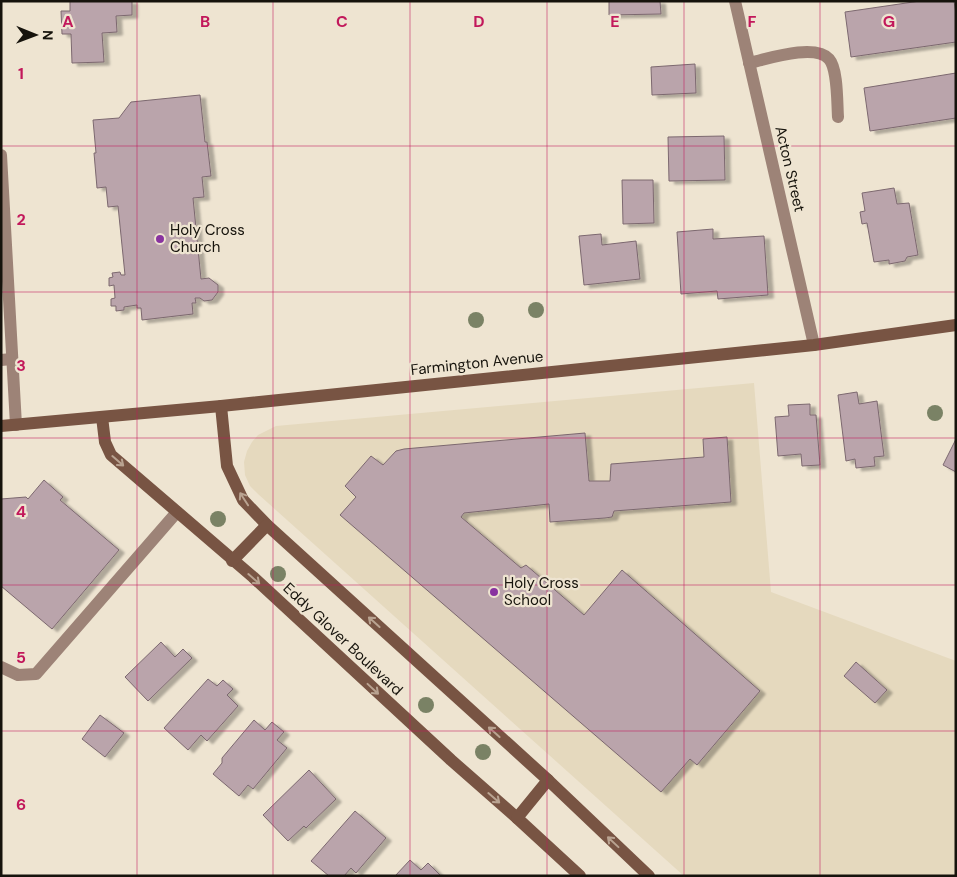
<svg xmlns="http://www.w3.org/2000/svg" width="957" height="877" viewBox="0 0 957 877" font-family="'DM Sans',sans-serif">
	<defs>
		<filter id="shadow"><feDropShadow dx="5.5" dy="3" stdDeviation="1" flood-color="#0004"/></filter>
	</defs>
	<rect width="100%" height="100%" fill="#eee4d1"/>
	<polygon fill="#e5d9be" points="754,383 771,592 956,661 956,876 684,876 258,494 250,486 245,475 244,462 247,451 252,442 258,435 276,426"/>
	<g fill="#baa4ab" stroke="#7c686f" filter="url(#shadow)">
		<polygon points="70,1 132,1 132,15 116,16 117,32 102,33 104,62 72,63 71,34 62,34 61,11 70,11"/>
		<polygon points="609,1 660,1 661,14 609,15"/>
		<polygon points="920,1 954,1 956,14 956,42 851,57 845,12"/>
		<polygon points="695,64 696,93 652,95 651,67"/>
		<polygon points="956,73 956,118 870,131 864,88"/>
		<polygon points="200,95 205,142 207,142 211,176 202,177 204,197 193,198 201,279 209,278 218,285 218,292 212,300 204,301 200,298 195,298 196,303 192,303 193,314 142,320 141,308 137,308 137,305 124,307 124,310 116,311 116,306 111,306 111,299 115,298 114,285 109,286 109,278 113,277 112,273 120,272 121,275 125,275 118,206 108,207 106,187 97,188 94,153 96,153 93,120 119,118 131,102"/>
		<polygon points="724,136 725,180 669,181 668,137"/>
		<polygon points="622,180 653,180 654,223 623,224"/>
		<polygon points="894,188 897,204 909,203 918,255 907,257 905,261 889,264 889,260 874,262 867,223 862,224 860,212 865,211 862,193"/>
		<polygon points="713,229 713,239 764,236 768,295 718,299 717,291 681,294 677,232"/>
		<polygon points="601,234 602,245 636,241 640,279 584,285 579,236"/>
		<polygon points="857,392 859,404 877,401 884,456 874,457 875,466 856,468 855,459 846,461 838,395"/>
		<polygon points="810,404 810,415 816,415 820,465 802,466 801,454 778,456 775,417 789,416 788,405"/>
		<polygon points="585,433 589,481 610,481 611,464 704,457 703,439 727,437 731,502 614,511 612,517 605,518 550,522 549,504 464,513 461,517 521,568 526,565 584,615 622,570 760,691 697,765 690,759 661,792 340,515 356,497 345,486 371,456 383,465 396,451 404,449"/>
		<polygon points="956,439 956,472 943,465"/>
		<polygon points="44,480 63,497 60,500 119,550 52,629 1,586 1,499 26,497 28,499"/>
		<polygon points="161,642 175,657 183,649 192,658 148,701 125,677"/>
		<polygon points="856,662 887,690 875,703 844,676"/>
		<polygon points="208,679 217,686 223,680 233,689 227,695 238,706 207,741 201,735 188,750 164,728"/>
		<polygon points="100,715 124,733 105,757 82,739"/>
		<polygon points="254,720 265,730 272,722 284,732 277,740 287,748 253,789 248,785 239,796 213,774 222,763 222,758"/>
		<polygon points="309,770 336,799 306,828 304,826 288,841 263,815"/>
		<polygon points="355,811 386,838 356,873 351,868 344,876 329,876 311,861"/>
		<polygon points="410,860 421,870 428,863 441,876 395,876"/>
	</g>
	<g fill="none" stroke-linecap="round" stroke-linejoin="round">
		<g stroke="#9d8377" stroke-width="12">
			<path d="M749 63C767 59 815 43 829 59 838 69 837 103 838 117"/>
			<polyline points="1,360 12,359"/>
			<polyline points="1,667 18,675 36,674 177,512"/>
		</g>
		<g stroke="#9d8377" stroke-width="12">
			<polyline points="735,1 814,345"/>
			<polyline points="1,155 16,425"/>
		</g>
		<g stroke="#785443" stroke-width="12">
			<polyline points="221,406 227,466 243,500 267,525 548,780 649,876"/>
			<polyline points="102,417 105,442 111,455 253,577 451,760 517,818 580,876"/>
			<polyline points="1,426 221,406 814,345 956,325"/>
			<polyline points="232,561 267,525"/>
			<polyline points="517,818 548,780"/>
		</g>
	</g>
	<g fill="#7a8265">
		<circle cx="536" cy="310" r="8"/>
		<circle cx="476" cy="320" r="8"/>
		<circle cx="935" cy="413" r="8"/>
		<circle cx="218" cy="519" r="8"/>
		<circle cx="278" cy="574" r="8"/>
		<circle cx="426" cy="705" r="8"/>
		<circle cx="483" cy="752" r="8"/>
	</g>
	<defs><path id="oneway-shaft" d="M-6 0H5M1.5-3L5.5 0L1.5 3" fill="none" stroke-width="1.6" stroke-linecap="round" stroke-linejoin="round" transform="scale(1.25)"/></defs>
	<g stroke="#b9a391">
		<use href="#oneway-shaft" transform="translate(118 461) rotate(41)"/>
		<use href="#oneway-shaft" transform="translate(244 499) rotate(-123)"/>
		<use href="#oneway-shaft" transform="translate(254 579) rotate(41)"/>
		<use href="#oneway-shaft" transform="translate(374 622) rotate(-138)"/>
		<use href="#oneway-shaft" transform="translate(373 689) rotate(43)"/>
		<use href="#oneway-shaft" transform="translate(494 732) rotate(-138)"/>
		<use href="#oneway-shaft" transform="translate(494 798) rotate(41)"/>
		<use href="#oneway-shaft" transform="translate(613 842) rotate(-137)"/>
	</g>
	<path fill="none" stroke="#c2185b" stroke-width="1" stroke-opacity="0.55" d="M137 1V876M273 1V876M410 1V876M547 1V876M684 1V876M820 1V876M1 146H956M1 292H956M1 438H956M1 585H956M1 731H956"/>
	<g fill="#8933a0" stroke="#eee4d1" stroke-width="2">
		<circle cx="160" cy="239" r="5"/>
		<circle cx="494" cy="592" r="5"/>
	</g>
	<g text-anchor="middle" stroke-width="4.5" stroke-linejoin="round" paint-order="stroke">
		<g font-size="15" fill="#16130c" stroke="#eee4d1">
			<text transform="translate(790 169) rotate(77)" y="5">Acton Street</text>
			<text transform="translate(477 363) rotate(-6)" y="5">Farmington Avenue</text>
			<text transform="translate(343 639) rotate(43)" y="5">Eddy Glover Boulevard</text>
		</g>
		<g font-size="15" fill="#16130c" stroke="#eee4d1" text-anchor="start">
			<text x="170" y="235">Holy Cross<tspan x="170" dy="17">Church</tspan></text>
			<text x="504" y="588">Holy Cross<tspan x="504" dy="17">School</tspan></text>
		</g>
	</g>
	<g font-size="16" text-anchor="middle" font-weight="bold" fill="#c2185b" stroke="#eee4d1" stroke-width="4.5" stroke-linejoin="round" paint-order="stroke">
		<text x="68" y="27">A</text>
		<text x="205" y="27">B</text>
		<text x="342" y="27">C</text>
		<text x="479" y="27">D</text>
		<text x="615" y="27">E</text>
		<text x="752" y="27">F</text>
		<text x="889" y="27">G</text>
		<text x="21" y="79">1</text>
		<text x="21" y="225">2</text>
		<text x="21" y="371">3</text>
		<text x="21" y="517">4</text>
		<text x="21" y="663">5</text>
		<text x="21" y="810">6</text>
	</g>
	<rect width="957" height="877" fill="none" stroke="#16130c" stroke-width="5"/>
	<g transform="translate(35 35) rotate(91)" stroke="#eee4d1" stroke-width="4" paint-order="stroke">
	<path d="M0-4L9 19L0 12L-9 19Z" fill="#16130c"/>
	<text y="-8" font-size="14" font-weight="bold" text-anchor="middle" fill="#16130c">N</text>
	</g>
</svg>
